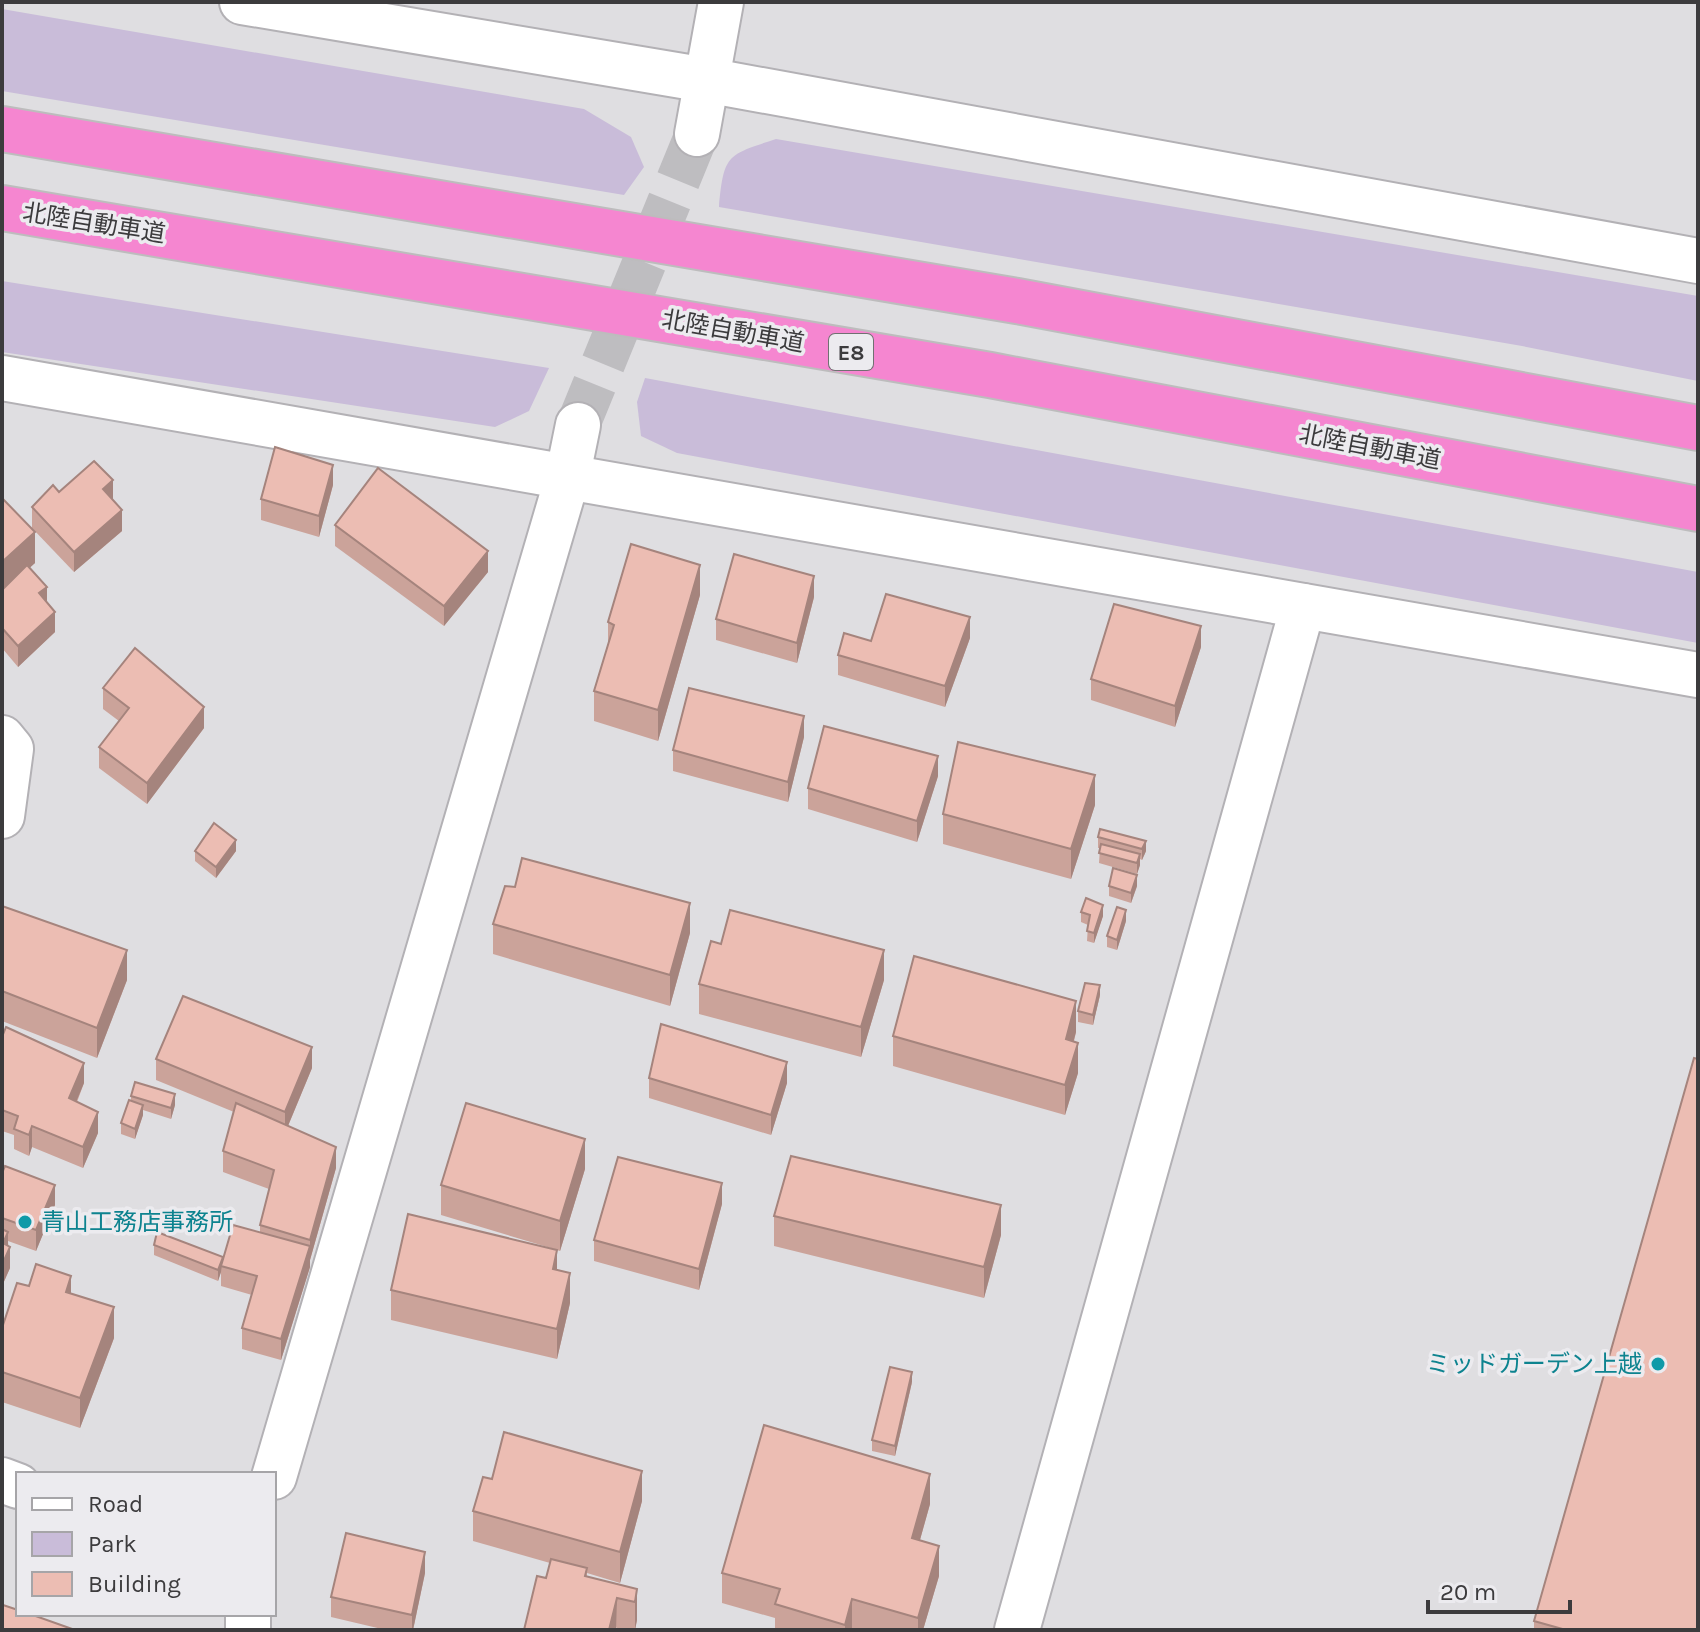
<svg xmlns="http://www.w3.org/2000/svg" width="1700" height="1632" viewBox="0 0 1700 1632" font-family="Karla,'Noto Sans JP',sans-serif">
	<rect width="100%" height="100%" fill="#dfdee1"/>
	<g fill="#c9bcd9">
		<polygon points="2,9 584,109 631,137 644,167 624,195 2,91"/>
		<path d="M776 139 1698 296V381L1522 346 719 207C724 154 727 155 776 139Z"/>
		<polygon points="2,281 549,368 529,411 495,427 2,352"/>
		<polygon points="645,378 1698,572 1698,643 677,453 641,436 637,402"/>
	</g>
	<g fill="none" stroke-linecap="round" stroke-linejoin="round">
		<polyline stroke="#bebdc0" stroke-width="44" stroke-dasharray="44 22" stroke-linecap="butt" points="578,425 697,134"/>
		<defs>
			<g id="minor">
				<polyline points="242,2 706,80 1698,261"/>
				<polyline points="697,134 721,2"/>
				<polyline points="2,378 1698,675"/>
				<polyline points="2,738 11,749 2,816"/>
				<polyline points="274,1477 567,479 578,425"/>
				<polyline points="2,1480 18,1486"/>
				<polyline points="248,1630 248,1614"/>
				<polyline points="1017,1630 1303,606"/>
			</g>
			<g id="highway">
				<polyline points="2,129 1017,301 1698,428"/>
				<polyline points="2,208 990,375 1698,509"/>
			</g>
		</defs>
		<use href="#minor" stroke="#b3b1b5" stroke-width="48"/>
		<use href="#highway" stroke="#bdbcbd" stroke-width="48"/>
		<use href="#minor" stroke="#fff" stroke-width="44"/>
		<use href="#highway" stroke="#f586d0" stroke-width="44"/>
	</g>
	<g fill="#cba39a">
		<polygon points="333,485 319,537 261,520 261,499"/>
		<polygon points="59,492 113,500 122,531 74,572 32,528 32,507"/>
		<polygon points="2,498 35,563 29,568 47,602 55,632 18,667 2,648"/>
		<polygon points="335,525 488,572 444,626 335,546"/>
		<polygon points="700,595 658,741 594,721 594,691 608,645 608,622"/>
		<polygon points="814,597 797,663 716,640 716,619"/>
		<polygon points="970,638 945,707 838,675 838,655 871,641"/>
		<polygon points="1201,647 1175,727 1091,700 1091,679"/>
		<polygon points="103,688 204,728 147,804 99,768 99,747 119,721 103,709"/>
		<polygon points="804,737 788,802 673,771 673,750"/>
		<polygon points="938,776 917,842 808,809 808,788"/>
		<polygon points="1095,805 1071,879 943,844 943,814"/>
		<polygon points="1098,837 1146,841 1146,851 1142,860 1140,859 1140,865 1137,874 1099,863 1100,848 1098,848"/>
		<polygon points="195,851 236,851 216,878 195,861"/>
		<polygon points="1109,886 1137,886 1131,903 1109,896"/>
		<polygon points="2,906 127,980 97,1058 2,1021"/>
		<polygon points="1081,912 1103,916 1094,943 1087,941 1088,925 1081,922"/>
		<polygon points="1126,921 1117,950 1107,947 1107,936"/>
		<polygon points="493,924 690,933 670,1006 493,954"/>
		<polygon points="884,980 861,1057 699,1014 699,984"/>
		<polygon points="1100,995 1093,1025 1078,1022 1078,1011"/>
		<polygon points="1076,1032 1074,1041 1078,1073 1065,1115 893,1066 893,1036"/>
		<polygon points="2,1037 84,1083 77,1102 98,1133 83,1168 32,1147 29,1156 14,1149 14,1135 2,1131"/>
		<polygon points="156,1059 312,1068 288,1126 336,1168 310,1260 310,1267 281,1360 242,1349 242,1328 252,1295 221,1286 221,1272 218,1281 154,1255 154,1245 223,1257 260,1232 260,1225 269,1189 223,1172 223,1151 234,1112 156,1080"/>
		<polygon points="649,1078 787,1083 771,1135 649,1098"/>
		<polygon points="131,1096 175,1105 171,1119 143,1110 143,1115 135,1139 121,1134 121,1123 131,1101"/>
		<polygon points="585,1169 560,1251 557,1250 557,1270 570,1303 557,1359 391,1320 391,1290 554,1249 441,1215 441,1185"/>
		<polygon points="2,1173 55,1205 36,1251 8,1241 10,1268 2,1286"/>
		<polygon points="722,1204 699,1290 594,1261 594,1240"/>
		<polygon points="774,1216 1001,1235 984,1298 774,1246"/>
		<polygon points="71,1294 114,1338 80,1428 2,1402 2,1328"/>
		<polygon points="912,1382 895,1456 872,1451 872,1440"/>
		<polygon points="642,1501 620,1583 587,1573 587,1577 637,1589 637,1620 635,1630 626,1630 617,1628 546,1578 550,1563 473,1541 473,1511"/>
		<polygon points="930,1504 920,1540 939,1576 923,1630 775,1630 775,1618 722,1603 722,1573"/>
		<polygon points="425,1573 413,1630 386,1630 331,1617 331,1597"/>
		<polygon points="1534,1621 1698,1630 1534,1630"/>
	</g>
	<g fill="#a5847d">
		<polygon points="333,465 333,485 319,537 319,516"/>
		<polygon points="113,480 113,501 103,489"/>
		<polygon points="122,510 122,531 74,572 74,552"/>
		<polygon points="35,532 35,563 2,593 2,562"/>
		<polygon points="488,551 488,572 444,626 444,606"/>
		<polygon points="700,565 700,595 658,741 658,710"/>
		<polygon points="814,576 814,597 797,663 797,643"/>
		<polygon points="47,587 47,608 39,593"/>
		<polygon points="55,612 55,632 18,667 18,646"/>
		<polygon points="970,617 970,638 945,707 945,686"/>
		<polygon points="1201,626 1201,647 1175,727 1175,706"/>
		<polygon points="204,707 204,728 147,804 147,783"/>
		<polygon points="804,716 804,737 788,802 788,782"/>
		<polygon points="938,756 938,776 917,842 917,821"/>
		<polygon points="1095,775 1095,805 1071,879 1071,849"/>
		<polygon points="236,840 236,851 216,878 216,867"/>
		<polygon points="1146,841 1146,851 1142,860 1142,849"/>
		<polygon points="1140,854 1140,865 1137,874 1137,863"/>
		<polygon points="1137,875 1137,886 1131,903 1131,893"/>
		<polygon points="690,903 690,933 670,1006 670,975"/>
		<polygon points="1103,905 1103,916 1094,943 1094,933"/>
		<polygon points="1126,910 1126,921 1117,950 1117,940"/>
		<polygon points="127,950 127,980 97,1058 97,1028"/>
		<polygon points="884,950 884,980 861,1057 861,1027"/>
		<polygon points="1100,985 1100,995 1093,1025 1093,1015"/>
		<polygon points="1076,1001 1076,1032 1066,1069 1066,1039"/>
		<polygon points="1078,1043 1078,1073 1065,1115 1065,1085"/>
		<polygon points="312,1047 312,1068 285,1133 285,1112"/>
		<polygon points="787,1062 787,1083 771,1135 771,1115"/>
		<polygon points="84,1063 84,1083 69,1119 69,1098"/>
		<polygon points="175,1094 175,1105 171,1119 171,1108"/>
		<polygon points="143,1105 143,1115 135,1139 135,1129"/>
		<polygon points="98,1112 98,1133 83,1168 83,1147"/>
		<polygon points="32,1126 32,1147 29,1156 29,1135"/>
		<polygon points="585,1139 585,1169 560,1251 560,1221"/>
		<polygon points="336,1147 336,1168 310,1260 310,1267 281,1360 281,1339 310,1247 310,1240"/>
		<polygon points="722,1183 722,1204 699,1290 699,1269"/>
		<polygon points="55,1185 55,1205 36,1251 36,1230"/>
		<polygon points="1001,1205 1001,1235 984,1298 984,1267"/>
		<polygon points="8,1232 8,1252 10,1247 10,1268 2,1286 3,1243"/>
		<polygon points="557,1250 557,1280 553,1269"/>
		<polygon points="223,1257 221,1272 218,1281 218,1270"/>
		<polygon points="570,1273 570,1303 557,1359 557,1329"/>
		<polygon points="71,1276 71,1306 66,1292"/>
		<polygon points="114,1307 114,1338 80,1428 80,1398"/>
		<polygon points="912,1372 912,1382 895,1456 895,1446"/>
		<polygon points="642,1471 642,1501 620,1583 620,1552"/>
		<polygon points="930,1474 930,1504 912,1568 912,1538"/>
		<polygon points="939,1546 939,1576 923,1630 918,1630 918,1618"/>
		<polygon points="425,1552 425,1573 413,1630 412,1630 412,1615"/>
		<polygon points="637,1589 637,1620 635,1630 635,1602"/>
		<polygon points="617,1598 616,1630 609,1630"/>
		<polygon points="852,1599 852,1629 845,1630 845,1625"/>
	</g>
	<g fill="#ecbdb3" stroke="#a5847d" stroke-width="2">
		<polygon points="275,447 333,465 319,516 261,499"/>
		<polygon points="94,461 113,480 103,489 122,510 74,552 32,507 53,485 59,492"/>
		<polygon points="378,468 488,551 444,606 335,525"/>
		<polygon points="2,498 35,532 2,562"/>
		<polygon points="631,544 700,565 658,710 594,691 614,625 608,622"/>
		<polygon points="734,554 814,576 797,643 716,619"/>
		<polygon points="27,565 47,587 39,593 55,612 18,646 2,628 2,590"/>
		<polygon points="886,594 970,617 945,686 838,655 844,633 871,641"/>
		<polygon points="1114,604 1201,626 1175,706 1091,679"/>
		<polygon points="135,648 204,707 147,783 99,747 129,708 103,688"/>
		<polygon points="689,688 804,716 788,782 673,750"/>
		<polygon points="824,726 938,756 917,821 808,788"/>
		<polygon points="958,742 1095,775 1071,849 943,814"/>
		<polygon points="214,823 236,840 216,867 195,851"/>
		<polygon points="1100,829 1146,841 1142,849 1098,837"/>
		<polygon points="1101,844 1140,854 1137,863 1099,853"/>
		<polygon points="522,858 690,903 670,975 493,924 505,886 515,887"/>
		<polygon points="1113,868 1137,875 1131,893 1109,886"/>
		<polygon points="1086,898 1103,905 1094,933 1087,931 1090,915 1081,912"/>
		<polygon points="2,906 127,950 97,1028 2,991"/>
		<polygon points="1117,907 1126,910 1117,940 1107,936"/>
		<polygon points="730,910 884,950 861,1027 699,984 711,941 721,944"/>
		<polygon points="914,956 1076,1001 1066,1039 1078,1043 1065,1085 893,1036"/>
		<polygon points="1085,983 1100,985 1093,1015 1078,1011"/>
		<polygon points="183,996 312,1047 285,1112 156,1059"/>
		<polygon points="661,1024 787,1062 771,1115 649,1078"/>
		<polygon points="6,1027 84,1063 69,1098 98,1112 83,1147 32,1126 29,1135 14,1129 18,1116 2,1110 2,1037"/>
		<polygon points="1694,1058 1698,1059 1698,1630 1566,1630 1534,1621"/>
		<polygon points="135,1082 175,1094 171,1108 131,1096"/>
		<polygon points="129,1100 143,1105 135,1129 121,1123"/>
		<polygon points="236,1103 336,1147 310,1240 260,1225 274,1170 223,1151"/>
		<polygon points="466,1103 585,1139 560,1221 441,1185"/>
		<polygon points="791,1156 1001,1205 984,1267 774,1216"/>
		<polygon points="618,1157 722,1183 699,1269 594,1240"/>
		<polygon points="5,1166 55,1185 36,1230 2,1218 2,1173"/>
		<polygon points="408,1214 557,1250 553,1269 570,1273 557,1329 391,1290"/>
		<polygon points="233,1225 310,1246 281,1339 242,1328 257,1276 221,1266"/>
		<polygon points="2,1229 8,1232 3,1243 10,1247 2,1265"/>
		<polygon points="157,1232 223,1257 218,1270 154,1245"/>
		<polygon points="36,1264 71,1276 66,1292 114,1307 80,1398 2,1372 2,1328 17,1283 29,1286"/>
		<polygon points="890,1367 912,1372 895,1446 872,1440"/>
		<polygon points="764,1425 930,1474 912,1538 939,1546 918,1618 852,1599 845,1625 775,1604 780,1589 722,1573"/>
		<polygon points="504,1432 642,1471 620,1552 473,1511 483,1477 492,1479"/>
		<polygon points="346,1533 425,1552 412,1615 331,1597"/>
		<polygon points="551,1559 587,1568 585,1576 637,1589 635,1602 617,1598 609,1630 524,1630 537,1576 546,1578"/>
		<polygon points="3,1605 18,1610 18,1614 30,1614 75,1630 2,1630 2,1609"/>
	</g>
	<g fill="#0f9aa8" stroke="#ecebef" stroke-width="3">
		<circle cx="25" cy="1222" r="8"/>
		<circle cx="1658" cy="1364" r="8"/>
	</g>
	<g text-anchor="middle" stroke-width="7" stroke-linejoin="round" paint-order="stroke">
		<rect fill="#ecebef" stroke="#717072" stroke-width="2" x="829" y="334" width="44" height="36" rx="6"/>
		<g font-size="22" font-weight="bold" fill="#3c3b3d">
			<text x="851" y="360">E8</text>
		</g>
		<g font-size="24" fill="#3c3b3d" stroke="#ecebef">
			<text transform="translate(94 223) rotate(9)" y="8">北陸自動車道</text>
			<text transform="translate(733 331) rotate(10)" y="8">北陸自動車道</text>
			<text transform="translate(1370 447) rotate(11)" y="8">北陸自動車道</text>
		</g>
		<g font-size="24" fill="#0d838f" stroke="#ecebef" text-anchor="start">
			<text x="41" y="1230">青山工務店事務所</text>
			<text x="1642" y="1372" text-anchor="end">ミッドガーデン上越</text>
		</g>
	</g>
	<rect width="1700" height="1632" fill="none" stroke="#3c3b3d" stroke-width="8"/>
	<rect x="16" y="1472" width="260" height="144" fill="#ecebef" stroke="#a6a5a8" stroke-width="2"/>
	<rect x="32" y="1498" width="40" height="12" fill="#ffffff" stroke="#a6a5a8" stroke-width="2"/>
	<text x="88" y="1512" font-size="24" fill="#3c3b3d">Road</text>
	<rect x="32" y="1532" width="40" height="24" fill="#c9bcd9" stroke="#a6a5a8" stroke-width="2"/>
	<text x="88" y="1552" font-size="24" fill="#3c3b3d">Park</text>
	<rect x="32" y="1572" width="40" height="24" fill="#ecbdb3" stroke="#a6a5a8" stroke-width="2"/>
	<text x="88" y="1592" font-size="24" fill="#3c3b3d">Building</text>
	<path d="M1428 1600v12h142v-12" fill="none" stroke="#3c3b3d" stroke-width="4"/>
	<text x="1440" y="1600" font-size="24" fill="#3c3b3d" stroke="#ecebef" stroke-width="6" paint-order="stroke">20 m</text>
</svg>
